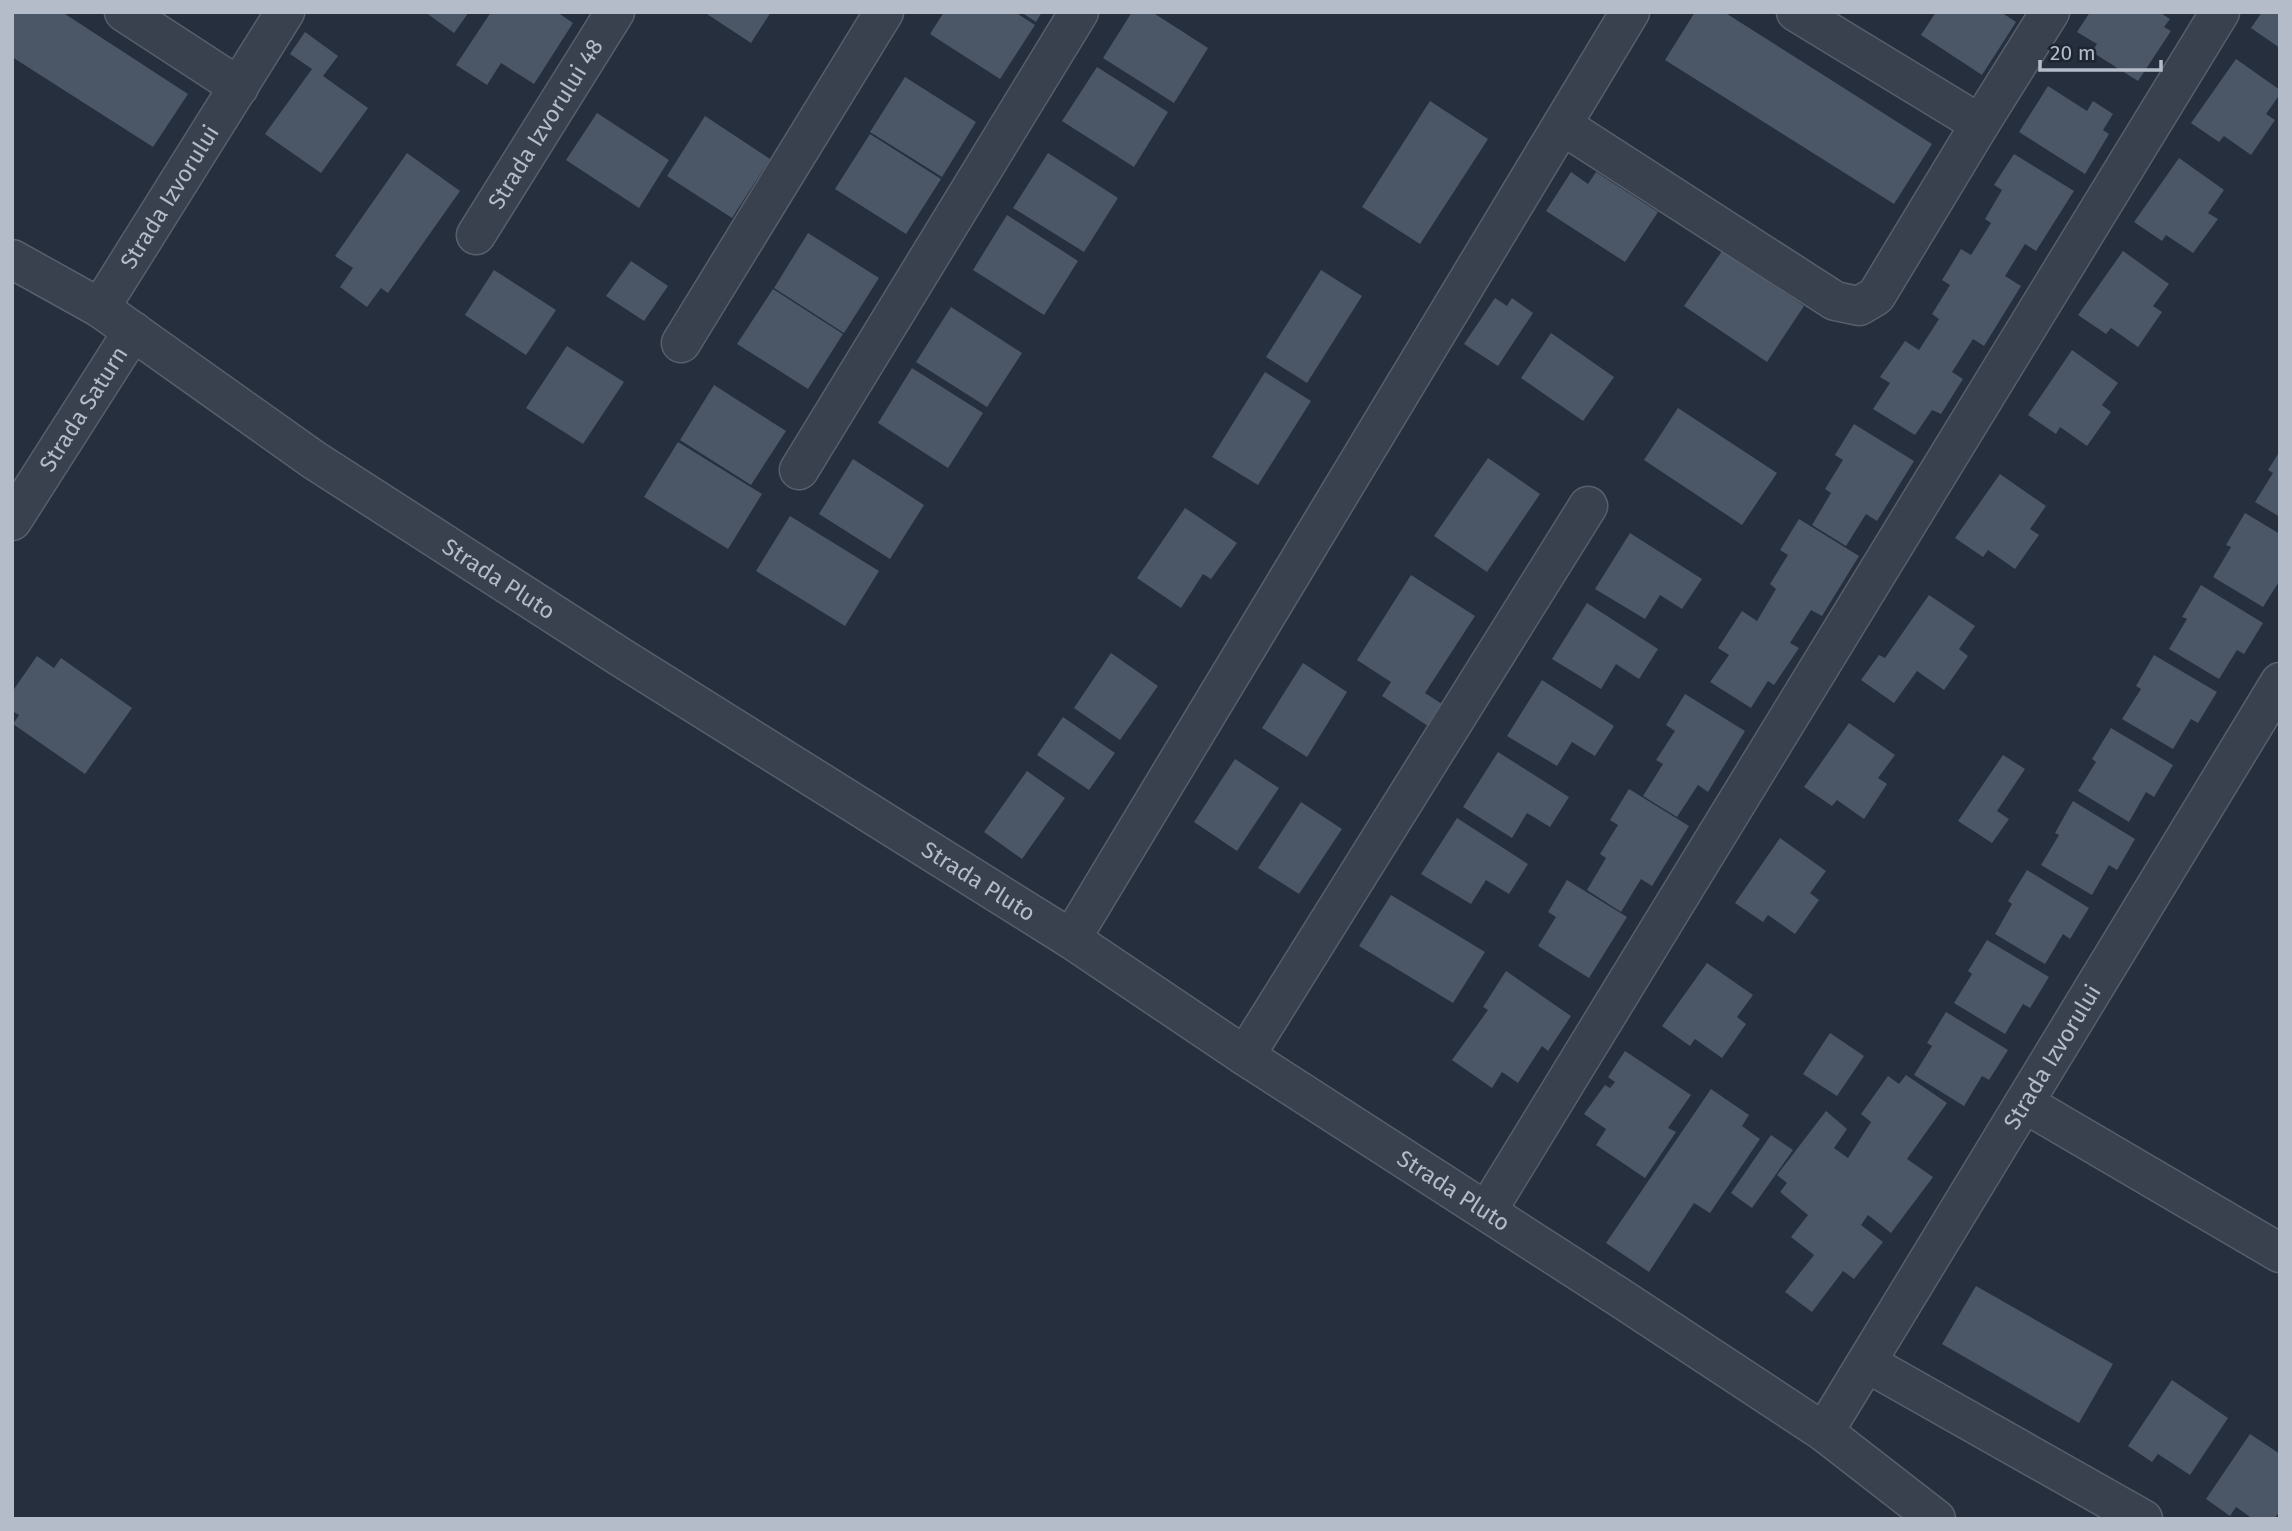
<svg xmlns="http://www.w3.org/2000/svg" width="2292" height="1531" viewBox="0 0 2292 1531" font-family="'Fira Sans',sans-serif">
	<rect width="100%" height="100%" fill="#252f3e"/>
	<g fill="#4b5666">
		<polygon points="12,12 62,12 188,94 153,147 12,57"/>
		<polygon points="425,12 469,12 454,33"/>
		<polygon points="491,12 557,12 573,23 534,84 501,63 487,85 456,65"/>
		<polygon points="704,12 771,12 751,43"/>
		<polygon points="944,12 1015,12 1035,25 1000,79 930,34"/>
		<polygon points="1021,12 1042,12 1036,22"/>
		<polygon points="1132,12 1152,12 1208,48 1174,103 1103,58"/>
		<polygon points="1695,12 1724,12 1932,144 1894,204 1665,60"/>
		<polygon points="1936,12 2001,12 2016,22 1982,75 1921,35"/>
		<polygon points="2090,12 2159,12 2170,19 2164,27 2171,31 2138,81 2092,52 2097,44 2077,32"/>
		<polygon points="2262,12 2280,12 2280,48 2251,28"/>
		<polygon points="305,32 338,56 323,76 368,108 321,173 265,134 312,69 290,54"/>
		<polygon points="2236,59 2280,90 2280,94 2266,114 2275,120 2251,155 2224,136 2219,142 2191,123"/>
		<polygon points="1097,67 1168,112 1134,167 1062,121"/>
		<polygon points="905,77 976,122 942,177 870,132"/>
		<polygon points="2048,86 2087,111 2093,101 2113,114 2103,130 2109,134 2085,174 2019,132"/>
		<polygon points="1430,101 1488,139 1420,244 1362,207"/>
		<polygon points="597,113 669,160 639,208 566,160"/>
		<polygon points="705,116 770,159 732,218 667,176"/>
		<polygon points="870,134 941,179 906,234 835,189"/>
		<polygon points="407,153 460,191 388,293 381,288 367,307 340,287 353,268 335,256"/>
		<polygon points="1048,153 1118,198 1084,252 1013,208"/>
		<polygon points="2014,154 2074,191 2036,251 2025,244 2005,276 2021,286 1984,346 1973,339 1952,372 1963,379 1941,414 1932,410 1915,435 1873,409 1890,383 1880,377 1905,341 1919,350 1939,319 1932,314 1950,285 1942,280 1961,249 1971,255 1991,223 1985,219 2002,190 1994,185"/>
		<polygon points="2179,158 2224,190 2208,213 2218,219 2193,253 2166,235 2162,241 2134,222"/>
		<polygon points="1571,172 1588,184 1596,172 1658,212 1625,262 1546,211"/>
		<polygon points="1007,215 1078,261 1044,315 973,270"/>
		<polygon points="808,233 879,278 844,333 774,288"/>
		<polygon points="1722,251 1804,306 1767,362 1684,306"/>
		<polygon points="2123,251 2169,284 2153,306 2162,312 2138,347 2111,328 2106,334 2078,315"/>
		<polygon points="631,261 668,286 644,321 606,296"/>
		<polygon points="494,270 556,310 526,355 465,315"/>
		<polygon points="1321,270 1362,296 1307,383 1266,357"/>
		<polygon points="773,289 843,334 808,389 737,344"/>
		<polygon points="1495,298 1507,306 1512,298 1533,313 1498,366 1464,344"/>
		<polygon points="951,307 1022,353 987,407 916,362"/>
		<polygon points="1551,333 1614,377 1583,421 1521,378"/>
		<polygon points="567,346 624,382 583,444 526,408"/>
		<polygon points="2072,350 2118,383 2102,405 2111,412 2087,446 2060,427 2056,434 2028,415"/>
		<polygon points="912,368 983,413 948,468 878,423"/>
		<polygon points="1265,372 1311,401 1258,485 1212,457"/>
		<polygon points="714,385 786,431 751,485 680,440"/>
		<polygon points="1678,408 1777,473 1742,525 1644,460"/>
		<polygon points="1854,424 1914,461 1877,521 1866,514 1846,546 1812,525 1831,493 1825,489 1843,460 1835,455"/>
		<polygon points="678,442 762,494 728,549 644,497"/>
		<polygon points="2280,451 2280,517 2255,502 2273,473 2268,470"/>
		<polygon points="1488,458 1540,494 1487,572 1434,536"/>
		<polygon points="853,459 924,505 890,559 819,514"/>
		<polygon points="2000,474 2046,506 2030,529 2039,535 2015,569 1988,550 1983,557 1955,538"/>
		<polygon points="1185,508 1237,543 1211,579 1203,574 1181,608 1137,578"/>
		<polygon points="2245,513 2280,534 2280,580 2263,607 2213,577 2231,547 2226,545"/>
		<polygon points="790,516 879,571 845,626 756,571"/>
		<polygon points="1799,519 1859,556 1822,616 1811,610 1790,643 1799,648 1774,685 1768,681 1751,708 1710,682 1729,655 1718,648 1742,611 1757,621 1776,589 1770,584 1788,555 1780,550"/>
		<polygon points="1630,533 1702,579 1682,609 1660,595 1645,619 1595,589"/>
		<polygon points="1411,575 1475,616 1425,693 1442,704 1428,726 1382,696 1391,682 1357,660"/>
		<polygon points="2201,585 2263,623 2244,654 2237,650 2219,679 2169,649 2187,619 2182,617"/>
		<polygon points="1929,595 1975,626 1959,649 1968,656 1944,690 1917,671 1894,703 1861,680 1879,655 1885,658"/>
		<polygon points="1587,603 1658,649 1639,679 1616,664 1601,689 1552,659"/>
		<polygon points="1111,653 1158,686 1120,740 1074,708"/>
		<polygon points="2154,655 2217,692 2198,723 2191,719 2173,749 2122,719 2141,689 2136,686"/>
		<polygon points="37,656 54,668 61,658 132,708 85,774 13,724 19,715 12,711 12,692"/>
		<polygon points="1303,663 1347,692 1307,757 1262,728"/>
		<polygon points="1542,680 1614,726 1595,756 1572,742 1557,766 1507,736"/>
		<polygon points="1685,694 1745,731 1708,792 1698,785 1677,817 1643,796 1663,764 1656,760 1675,731 1666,725"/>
		<polygon points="1063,717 1115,753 1089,790 1037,755"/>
		<polygon points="1849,723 1895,755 1878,778 1887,784 1864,819 1837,800 1832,806 1804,787"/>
		<polygon points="2111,728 2173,765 2154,797 2146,792 2129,822 2078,791 2096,762 2092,759"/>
		<polygon points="1498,752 1569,797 1550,827 1527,813 1512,838 1463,807"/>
		<polygon points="2003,755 2025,769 1997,811 2009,819 1992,843 1958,821"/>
		<polygon points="1235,759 1279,788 1237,851 1194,822"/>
		<polygon points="1027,771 1065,798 1022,859 984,832"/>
		<polygon points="1629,789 1689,826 1652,886 1641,879 1621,912 1587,890 1606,858 1600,854 1618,825 1610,820"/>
		<polygon points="2073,801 2135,839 2117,870 2109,865 2092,895 2041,865 2059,835 2055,833"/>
		<polygon points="1301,802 1342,829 1299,894 1258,868"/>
		<polygon points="1457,818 1528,864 1509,894 1486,880 1471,904 1421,874"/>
		<polygon points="1780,838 1826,871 1810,893 1819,900 1795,934 1768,915 1763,922 1735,903"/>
		<polygon points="2027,870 2089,908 2070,939 2063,934 2045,964 1995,934 2012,904 2008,901"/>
		<polygon points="1567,880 1627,917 1589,978 1538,946 1556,917 1548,912"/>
		<polygon points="1391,895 1485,952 1453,1003 1359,946"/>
		<polygon points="1987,940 2049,977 2030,1008 2023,1004 2005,1034 1954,1003 1972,974 1968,971"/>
		<polygon points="1707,963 1753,995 1737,1017 1746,1024 1722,1058 1695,1039 1690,1046 1662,1026"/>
		<polygon points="1506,971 1571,1016 1548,1051 1542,1046 1518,1083 1502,1072 1492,1088 1452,1060 1488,1010 1483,1007"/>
		<polygon points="1946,1012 2008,1050 1989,1080 1982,1076 1964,1106 1914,1075 1932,1046 1927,1043"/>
		<polygon points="1830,1033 1864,1056 1837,1096 1803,1074"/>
		<polygon points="1625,1051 1691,1095 1668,1128 1676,1132 1645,1178 1596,1145 1606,1129 1584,1114 1605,1085 1610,1088 1615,1082 1608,1077"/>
		<polygon points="1906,1075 1947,1103 1907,1159 1933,1177 1891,1233 1868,1215 1861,1225 1883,1242 1854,1279 1843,1271 1812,1312 1785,1292 1814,1255 1791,1237 1808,1215 1780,1192 1787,1183 1777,1175 1826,1111 1847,1129 1834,1148 1848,1158 1871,1122 1861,1114 1888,1076 1899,1084"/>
		<polygon points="1711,1089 1749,1115 1742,1126 1760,1139 1710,1213 1694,1203 1649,1272 1606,1243"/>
		<polygon points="1771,1135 1793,1150 1752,1208 1731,1193"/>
		<polygon points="1976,1286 2113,1364 2079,1423 1942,1344"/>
		<polygon points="2172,1380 2228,1418 2190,1475 2158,1454 2152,1462 2128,1446"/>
		<polygon points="2250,1434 2280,1454 2280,1511 2274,1519 2253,1519 2236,1507 2230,1516 2206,1499"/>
	</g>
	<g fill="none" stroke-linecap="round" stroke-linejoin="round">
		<defs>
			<g id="minor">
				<polyline points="124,12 239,87"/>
				<polyline points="1796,12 1980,124 2050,12"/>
				<polyline points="1562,125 1835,301 1859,306 1876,296 1980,124"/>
				<path id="s1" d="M476 235 615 12"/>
				<path id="s2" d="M12 259 100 308 314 460 622 658 1071 939 1245 1056 1619 1297 1824 1432 1936 1519"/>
				<path id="s3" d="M100 308 285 12"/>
				<polyline points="681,343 884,12"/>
				<polyline points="799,470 1079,12"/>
				<path id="s4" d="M12 521 133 331"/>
				<polyline points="1071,939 1630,12"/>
				<polyline points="1245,1056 1588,506"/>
				<polyline points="2024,1103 2280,1253"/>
				<polyline points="1487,1211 2220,12"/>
				<polyline points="1867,1363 2143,1519"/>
				<path id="s5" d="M1824 1432 2280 682"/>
			</g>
		</defs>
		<use href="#minor" stroke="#575f6c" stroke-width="41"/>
		<use href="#minor" stroke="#39414e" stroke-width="38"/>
	</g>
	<g text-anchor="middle" stroke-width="5" stroke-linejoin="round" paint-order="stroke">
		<g font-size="23" fill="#b5bcc9" stroke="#1e2633">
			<text dy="8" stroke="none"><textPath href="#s1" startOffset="131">Strada Izvorului 48</textPath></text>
			<text dy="8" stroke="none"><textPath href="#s3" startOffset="131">Strada Izvorului</textPath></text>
			<text dy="8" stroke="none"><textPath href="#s4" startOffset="133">Strada Saturn</textPath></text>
			<text dy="8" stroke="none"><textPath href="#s2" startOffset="583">Strada Pluto</textPath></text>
			<text dy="8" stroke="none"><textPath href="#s2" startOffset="1150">Strada Pluto</textPath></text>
			<text dy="8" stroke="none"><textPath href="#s5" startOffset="439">Strada Izvorului</textPath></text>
			<text dy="8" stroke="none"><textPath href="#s2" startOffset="1717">Strada Pluto</textPath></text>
		</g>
	</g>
	<rect width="2292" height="1531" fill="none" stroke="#b5bcc9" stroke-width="28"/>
	<path d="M2040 60v10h121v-10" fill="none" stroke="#b5bcc9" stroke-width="3.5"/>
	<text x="2050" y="60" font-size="21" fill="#b5bcc9" stroke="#1e2633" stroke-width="5" paint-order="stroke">20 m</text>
</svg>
